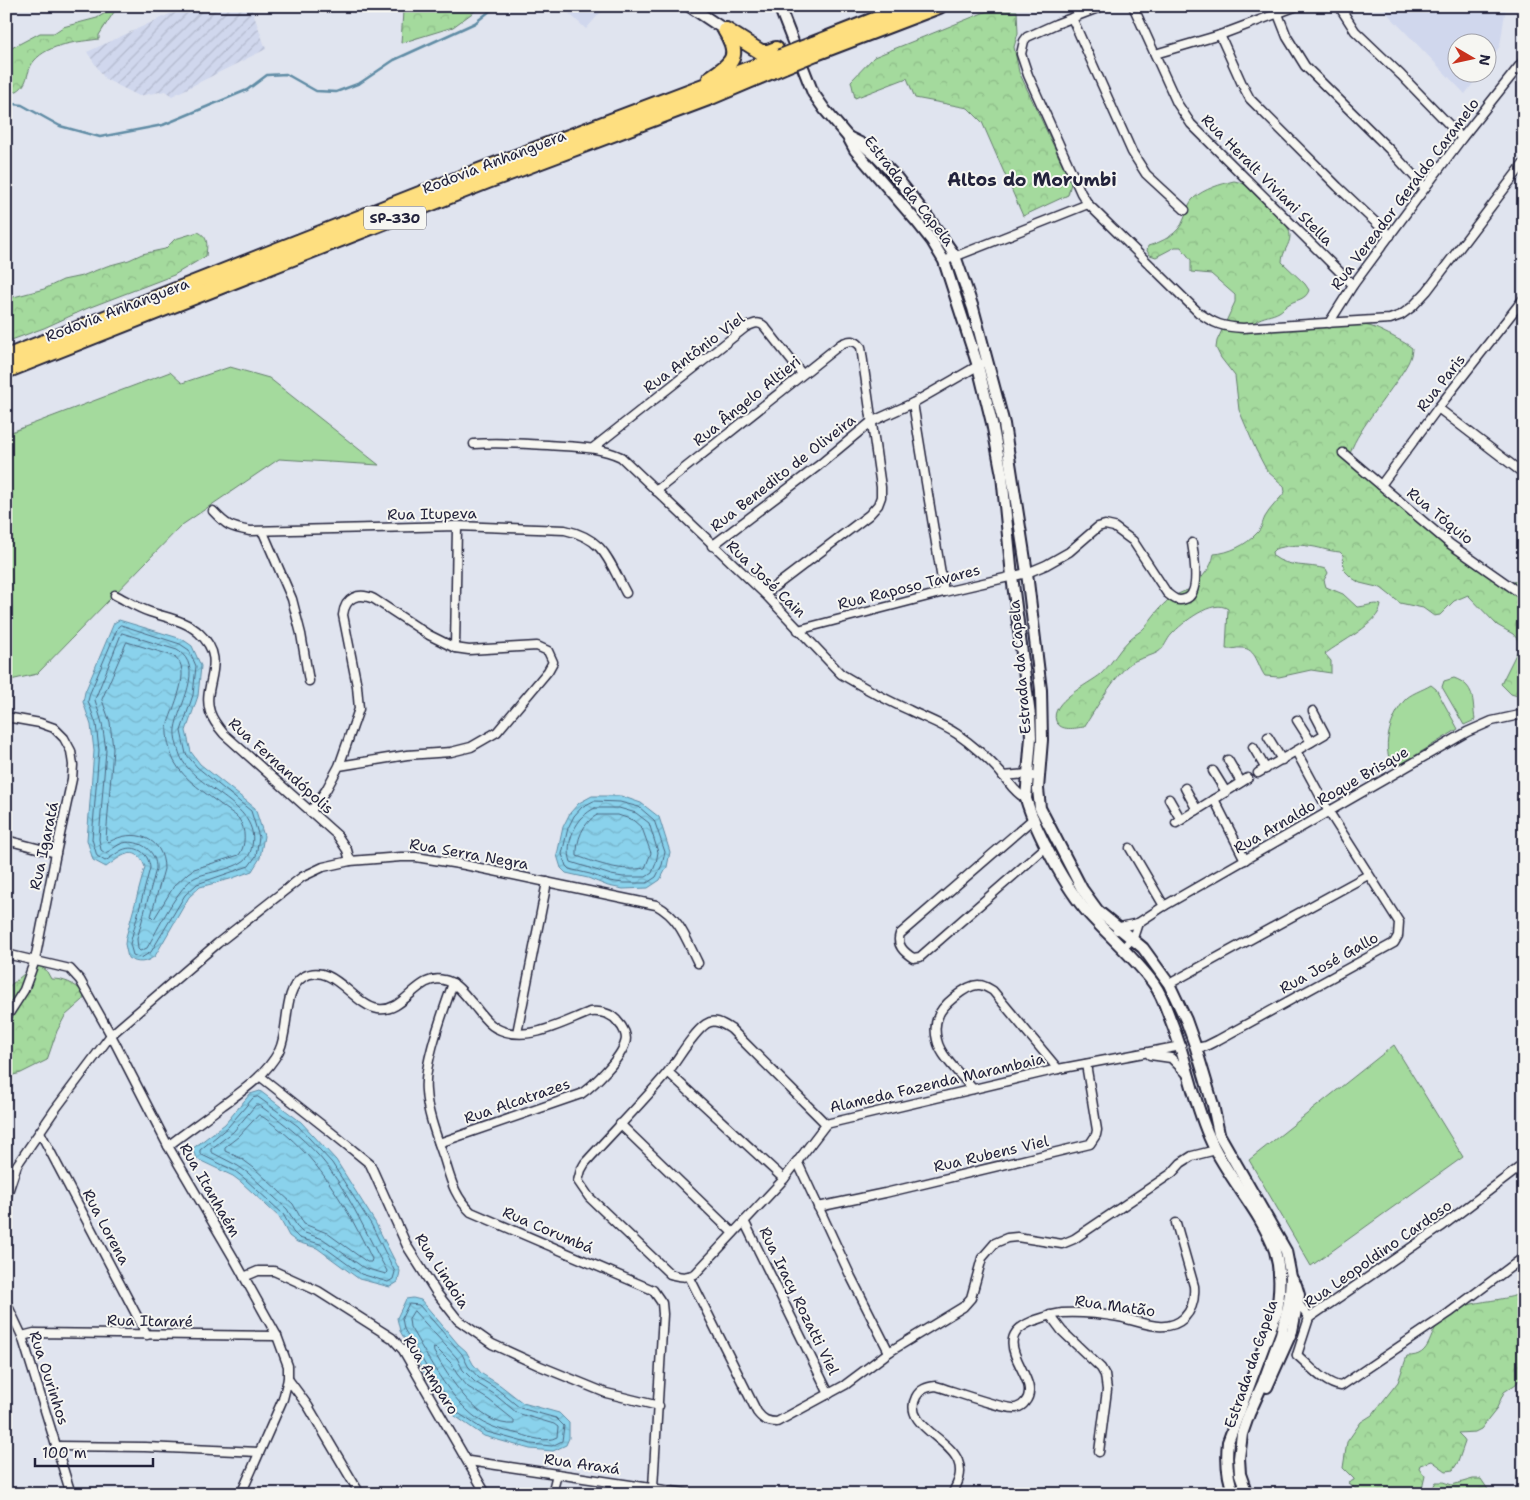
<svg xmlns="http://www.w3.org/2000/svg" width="1530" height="1500" viewBox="0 0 1530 1500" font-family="'Shantell Sans',sans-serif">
	<defs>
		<pattern id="industrial-furrows" width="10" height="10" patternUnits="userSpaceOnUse" patternTransform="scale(1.25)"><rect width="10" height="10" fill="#d0d7ed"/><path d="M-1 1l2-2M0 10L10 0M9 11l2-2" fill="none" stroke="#b2b8cc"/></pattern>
		<pattern id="forest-crowns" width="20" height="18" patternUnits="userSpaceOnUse" patternTransform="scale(1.25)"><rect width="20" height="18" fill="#a4da9d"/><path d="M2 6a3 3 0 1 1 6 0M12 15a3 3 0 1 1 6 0" fill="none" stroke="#8dbb88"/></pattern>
		<pattern id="water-waves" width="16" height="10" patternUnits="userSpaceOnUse" patternTransform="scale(1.25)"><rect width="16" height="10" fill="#8ad2ec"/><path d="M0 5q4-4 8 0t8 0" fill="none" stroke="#77b4cb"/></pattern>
	</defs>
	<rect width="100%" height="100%" fill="#e0e4ef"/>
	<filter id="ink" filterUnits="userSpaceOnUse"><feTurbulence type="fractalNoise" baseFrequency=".02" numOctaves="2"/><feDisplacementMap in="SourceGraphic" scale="10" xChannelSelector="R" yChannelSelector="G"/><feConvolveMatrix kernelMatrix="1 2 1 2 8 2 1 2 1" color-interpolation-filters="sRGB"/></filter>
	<g filter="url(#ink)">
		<g fill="#d0d7ed">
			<polygon points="561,6 606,6 586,29"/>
			<polygon points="1380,6 1403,6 1405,12 1432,6 1506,6 1500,46 1488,63 1488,42 1458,42 1458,72 1481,73 1465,94"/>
		</g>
		<polygon fill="url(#industrial-furrows)" points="187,6 259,6 252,10 266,49 172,96 165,91 139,96 105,79 87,52"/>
		<g fill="#a4da9d" stroke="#637e6c">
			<polygon points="230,367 269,378 379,465 279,459 182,525 37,674 6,681 6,434 170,372 182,383"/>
			<path d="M1454 678C1476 686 1472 700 1475 720L1464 725 1442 687 1444 681Z"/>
			<path d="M1431 685 1436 689 1458 729 1395 768C1379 751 1391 717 1404 701 1409 694 1423 690 1431 685Z"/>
			<polygon points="1394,1045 1463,1157 1311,1266 1249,1160"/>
		</g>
		<g fill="url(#forest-crowns)" stroke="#637e6c">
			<polygon points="424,6 482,6 453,27 401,43 403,11"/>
			<path d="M112 9H114V12L99 35V39C79 42 49 43 34 61 24 73 31 91 6 94V51L40 33H54L63 27 97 18Z"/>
			<polygon points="990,10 1017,11 1018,33 1014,47 1019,72 1071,183 1068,195 1023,216 982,122 968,108 915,98 907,78 855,98 851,81 874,57"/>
			<path d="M1234 181C1254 184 1262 199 1275 214 1281 220 1290 226 1290 236 1290 245 1282 252 1282 262L1305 284 1309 290C1306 300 1297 299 1289 304 1285 306 1283 310 1279 312 1272 316 1263 316 1256 321V323C1289 337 1329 322 1363 325 1374 326 1383 332 1392 336 1399 340 1406 343 1412 348 1412 359 1405 368 1400 376 1388 395 1353 436 1350 455L1463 555 1503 580 1512 582 1520 581 1524 579V698L1511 694 1501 684 1519 648 1518 640 1513 634 1497 625 1468 595 1454 601 1440 615 1434 616 1423 608 1400 603 1381 588 1360 583 1352 578 1344 570 1343 555 1340 552C1327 551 1319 547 1308 546 1297 544 1286 546 1275 549L1272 552 1273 556C1288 568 1309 564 1326 569L1328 573 1324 580 1326 587 1343 594 1357 607C1365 607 1374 602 1381 605 1379 624 1340 642 1325 654L1331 661V673L1311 670 1279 677 1265 676C1258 667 1256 648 1242 648 1236 647 1232 650 1226 649L1228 609C1213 598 1182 623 1172 634 1166 640 1165 648 1158 652 1148 658 1135 658 1126 667 1109 685 1097 707 1084 727 1075 728 1061 732 1056 721 1049 702 1089 684 1101 674 1112 664 1119 649 1130 639 1135 634 1141 632 1145 627 1162 605 1167 596 1194 588 1203 574 1211 570 1214 554 1229 553 1246 545 1256 534 1262 529 1262 523 1265 517 1270 508 1279 500 1285 492L1284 486 1267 471 1256 450 1239 410 1235 376 1221 358 1216 348 1217 341 1235 302V295L1211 274 1191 272V260L1181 247H1175L1156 257 1150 255 1147 251 1148 246C1162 242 1179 234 1184 219 1187 212 1188 203 1194 198 1204 189 1221 184 1234 181Z"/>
			<path d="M198 232C209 237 207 245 206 256L174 275 88 308 44 328 6 342V299L44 289 63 280 82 276 107 266 129 260 142 254 165 249 175 239Z"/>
			<path d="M39 966 46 970 51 979C64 979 74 983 84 993L83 1000 65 1016 57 1031 47 1060 21 1073 6 1077V988C18 981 26 969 39 966Z"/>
			<path d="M1524 1292V1373L1516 1384 1504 1392 1496 1410 1481 1429 1475 1432 1458 1433 1464 1439 1465 1442 1458 1462 1453 1470 1446 1471 1432 1461 1420 1465 1419 1468 1425 1476 1422 1489 1424 1494H1362L1348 1483 1354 1480V1479L1343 1468 1347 1442 1361 1422 1372 1415 1398 1382 1407 1356C1434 1357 1427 1330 1444 1318 1452 1313 1463 1306 1472 1304 1488 1300 1508 1300 1524 1292Z"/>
			<polygon points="1473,1479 1481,1479 1491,1494 1433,1494 1433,1487 1436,1482 1443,1482 1452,1485"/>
		</g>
		<g fill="url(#water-waves)" stroke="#608ca5">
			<path d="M119 620 182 639 192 646 201 666 198 696 186 731 191 752 200 764 255 808 264 836 260 858 252 871 230 879 200 887 189 897 155 956C146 963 138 964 128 958L125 944 126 937 145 867C136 842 120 857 106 867L93 860 87 840 94 751 91 725 83 702 85 692 114 623Z"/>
			<polygon points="592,796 621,796 641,803 659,817 670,852 667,867 660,880 648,888 623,889 608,886 588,878 566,873 561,868 557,855 563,827 570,813 579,803"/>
			<polygon points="260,1091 301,1122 336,1160 375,1222 400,1271 398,1282 390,1287 359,1279 317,1248 297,1242 289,1236 279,1217 241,1182 233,1176 197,1159 192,1149 225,1124 250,1094"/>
			<polygon points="413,1298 421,1300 458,1344 466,1351 473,1364 482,1374 500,1385 523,1403 559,1413 569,1423 569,1438 566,1445 553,1451 530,1449 484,1436 455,1416 425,1374 400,1331 397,1318 406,1299"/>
		</g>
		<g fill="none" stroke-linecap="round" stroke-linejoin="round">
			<g stroke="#4c6882" stroke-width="1">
				<path d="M121 625 180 644 189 650 196 666 193 695 181 731 186 754 197 767 251 811 259 837 256 856 249 866 197 884 185 895 151 952 141 958 133 955 130 944 150 868C149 853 136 844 122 850 116 853 111 858 105 861L97 856 92 839 99 750 96 724 88 701 90 693 118 627Z"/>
				<path d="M122 633 177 650C206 667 178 706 175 729 174 737 178 749 180 755 193 791 268 804 250 853 244 869 210 871 196 877 179 884 157 931 147 948L140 951 138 949 137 939 156 869C157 851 140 839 123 843 116 845 111 851 105 853L101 850 99 839 106 750 102 723 95 700Z"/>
				<path d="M127 642 174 656C194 669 171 710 167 727 166 736 170 753 174 761 184 780 207 794 224 807 229 811 236 815 239 819 246 829 246 846 239 855L194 869 188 873 174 886 154 919 151 916 164 869C164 836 133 828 109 842L106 839 113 749 110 722 102 700Z"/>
				<polygon points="594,801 620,802 639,807 654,820 665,852 662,865 656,877 647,883 623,883 609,881 590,874 569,869 566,866 562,854 568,828 574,816 582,807"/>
				<path d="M595 808H619L636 813 649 823 658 852 656 863 652 873 646 877H623L611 875 571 862C564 842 577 816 595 808Z"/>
				<path d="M597 815H618L633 820 642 828 651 853 645 868C622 872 599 864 577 856 576 841 583 822 597 815Z"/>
				<polygon points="258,1097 298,1126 332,1163 371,1224 395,1272 393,1279 388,1282 361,1274 320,1244 299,1238 293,1232 283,1214 244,1178 235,1171 200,1154 200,1150 228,1127 253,1098"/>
				<path d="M256 1105H259C284 1123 309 1142 328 1167 352 1199 367 1236 387 1271L386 1274 364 1268 323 1239 302 1232 298 1228 287 1209 248 1173 238 1166 211 1152V1149L233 1132Z"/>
				<path d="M259 1115C266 1118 272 1124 278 1128 321 1161 349 1211 372 1259L371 1262H367L327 1233 304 1224 293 1204 254 1168 242 1159 225 1151V1147L238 1137Z"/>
				<polygon points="409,1304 419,1305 462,1354 468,1366 479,1378 497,1389 520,1408 556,1418 564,1426 562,1441 552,1446 531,1444 487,1432 458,1413 429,1371 404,1329 402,1318"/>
				<path d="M414 1311 457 1358 463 1370 475 1382 494 1394 517 1413 554 1424 558 1427 557 1437C546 1443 532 1438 520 1434 510 1432 500 1430 491 1426 456 1413 428 1357 410 1327L409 1319Z"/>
				<path d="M434 1348 437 1349 451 1363 457 1374 468 1387 489 1400 514 1420V1424C479 1427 449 1378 434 1352Z"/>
			</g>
			<polyline stroke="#608ca5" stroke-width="2.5" points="6,103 22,105 60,126 100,137 163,125 247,90 267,75 286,74 316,91 336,92 360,83 394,60 475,23 496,6"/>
			<defs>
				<g id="minor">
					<path d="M1103 6 1056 24 1027 37 1024 41 1021 54 1028 75 1081 193 1088 204 1198 312C1214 324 1223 327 1243 328L1390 319 1401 315 1412 307 1427 291 1524 163"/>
					<polyline points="1133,6 1177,103 1191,124 1353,285"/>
					<polyline points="1339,6 1355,31 1401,75 1462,138"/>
					<polyline points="1278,14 1287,37 1305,66 1389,149 1425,188"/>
					<polyline points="1072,18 1132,152 1146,174 1185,210"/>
					<polyline points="1220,35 1242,84 1250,99 1338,187 1390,236"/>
					<polyline points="1155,54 1220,35 1297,6"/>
					<polyline points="944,261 1088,204"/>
					<polyline points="1329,323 1353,285 1462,138 1524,60"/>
					<polyline points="913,403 944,592"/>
					<polyline points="1438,408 1524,474"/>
					<path d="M474 444C498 442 523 444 548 445 573 447 598 446 621 457L765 594 841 674C863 687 886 700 909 710 925 718 942 724 957 734 970 743 989 759 1000 772 1010 783 1012 790 1026 799"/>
					<path d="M593 448 746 327C753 324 758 321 764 326L802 374"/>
					<polyline points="1343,453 1450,544 1524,596"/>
					<polyline points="1381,485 1438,408 1524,298"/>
					<path d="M656 491 841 344C849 340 855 339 861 347L881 487V497L878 505 869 515 765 594"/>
					<path d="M213 511C227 526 230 527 250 531L457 526 565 530C605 539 608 560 626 593"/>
					<polyline points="263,532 292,599 301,634 309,681"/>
					<polyline points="712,546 818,466 871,422 913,403 981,364"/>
					<path d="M115 595C127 601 138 608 150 612 167 618 185 620 199 633 230 661 201 685 210 712 213 721 218 727 224 734L337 835 347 850 350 861"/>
					<path d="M798 630 944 592 1027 573 1046 565 1069 552 1098 527 1105 525 1114 527 1133 541 1167 593C1173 598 1177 602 1185 599 1201 595 1194 555 1192 543"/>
					<polyline points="455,648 457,526"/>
					<polyline points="6,717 40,723 54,728 64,738 71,751 73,765 72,779 56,853 35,960 24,990 6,1018"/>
					<polyline points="1297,720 1311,742"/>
					<polyline points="1268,737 1282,760"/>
					<polyline points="1253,747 1266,769"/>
					<polyline points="1228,760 1241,782"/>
					<polyline points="1213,771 1226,792"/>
					<polyline points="1258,773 1325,734 1313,711"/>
					<polyline points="1003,776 1028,774 1033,776"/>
					<polyline points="1185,788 1197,810"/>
					<polyline points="1169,799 1181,820"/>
					<polyline points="1214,799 1245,860"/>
					<path d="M310 812 326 790 339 766 359 709 357 686 343 615C345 597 359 592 374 599L429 635 455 648 469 650 537 646 548 651 553 662 548 671 497 732 471 747 451 752 407 755 339 766"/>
					<path d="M1034 818 900 934C896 945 904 952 913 958L920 957 1047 846"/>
					<polyline points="1176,823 1248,778"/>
					<polyline points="6,840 56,853"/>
					<polyline points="1130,848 1164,906"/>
					<polyline points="1117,930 1120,927 1138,923 1164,906 1467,732 1492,721 1524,714"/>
					<polyline points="1123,948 1133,938 1138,923"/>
					<polyline points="6,954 70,969 80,980 111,1035 168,1146 233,1257 277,1336 288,1366 288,1379 283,1399 241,1494"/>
					<path d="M453 983C444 1010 423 1064 426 1091 427 1112 437 1138 444 1158 451 1180 454 1196 471 1212L653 1290 662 1303 663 1314 653 1488"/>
					<polyline points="1169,984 1368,875"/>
					<polyline points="517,1033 547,882"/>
					<polyline points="1196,1048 1206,1046 1218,1040 1394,943 1398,936 1399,922 1329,812 1296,751"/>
					<polyline points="1150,1055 1171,1058 1187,1074"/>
					<polyline points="668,1072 784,1179"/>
					<polyline points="261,1077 332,1133 370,1164 407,1246 436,1292 458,1320 492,1344 540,1366 606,1393 659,1406"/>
					<path d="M973 1089C962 1076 940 1056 937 1040 935 1033 935 1023 938 1017 941 1006 967 984 979 985 984 985 988 988 993 991L1058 1069"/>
					<polyline points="620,1124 733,1233"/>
					<path d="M826 1124 731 1029C723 1024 715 1018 706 1024 692 1034 679 1058 668 1072 642 1103 613 1132 585 1163L581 1170 578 1181 589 1197 670 1274C680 1277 686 1278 695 1274L784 1179 826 1124 1058 1069 1181 1046"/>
					<polyline points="40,1132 147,1335"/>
					<path d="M168 1146C186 1132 205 1119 223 1105 245 1089 266 1075 279 1051 290 1030 282 990 303 977 332 960 353 1005 378 1009 405 1013 417 973 444 980 456 982 464 994 472 1003 479 1011 486 1023 496 1028 526 1044 561 1023 590 1012 601 1011 611 1013 618 1022 623 1027 628 1036 625 1043 621 1058 594 1085 581 1094L439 1143"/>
					<polyline points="797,1161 850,1275 889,1352"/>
					<path d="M6 1198 17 1165 54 1111 111 1035 218 943 302 877 323 867 350 861 401 857H416L465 865 656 905C680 918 686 939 698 963"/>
					<polyline points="818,1207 885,1193 1090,1144 1096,1135 1097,1130 1086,1064"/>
					<polyline points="744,1221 829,1394"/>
					<path d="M689 1276 757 1412C763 1420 768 1422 777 1422L845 1385 889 1352 963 1307 971 1298 982 1258 995 1243 1007 1238 1017 1237 1062 1244 1074 1239 1172 1173 1181 1163 1192 1156 1216 1150"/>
					<polyline points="244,1277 258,1271 274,1271 318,1291 392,1338 403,1350 486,1494"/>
					<polyline points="6,1302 22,1336 71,1494"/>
					<polyline points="1298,1303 1309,1318"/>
					<polyline points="1050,1315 1062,1331 1101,1368 1105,1375 1107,1390 1099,1452"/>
					<polyline points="22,1336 34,1333 277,1336"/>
					<polyline points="1297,1355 1309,1318 1441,1227 1524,1164"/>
					<path d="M1297 1355C1310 1366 1324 1384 1341 1386L1449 1313 1524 1257"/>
					<polyline points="288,1379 308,1406 360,1494"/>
					<polyline points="56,1446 145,1447 259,1452"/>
					<polyline points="469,1461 691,1494"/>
					<polyline points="552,1494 557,1474"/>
					<path d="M952 1494C958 1483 963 1473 958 1461 950 1439 902 1424 916 1397 920 1389 927 1387 936 1386 950 1390 1005 1410 1016 1408 1020 1407 1023 1405 1025 1402 1045 1379 982 1341 1033 1321 1043 1318 1052 1314 1062 1313 1080 1312 1101 1314 1119 1317 1140 1321 1166 1335 1184 1318 1193 1309 1195 1298 1194 1286L1176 1223"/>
				</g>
				<g id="secondary">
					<polyline points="689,6 725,30"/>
					<path d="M779 6 813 93 825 110 848 137 855 150 917 222 932 241 944 261 978 366 992 423 1002 475 1012 576 1030 716 1031 737 1026 799C1036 832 1066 889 1089 914 1111 938 1135 958 1154 984 1162 995 1166 1008 1171 1021 1187 1060 1194 1106 1212 1143 1230 1181 1261 1212 1275 1251 1281 1272 1280 1290 1277 1311L1228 1442C1226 1460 1227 1477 1234 1494"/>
					<polyline points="848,137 862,144 876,156 897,178 930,220 955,256 973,308 1004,424 1027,573 1041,690 1042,740 1038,789 1040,808 1082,889 1098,911 1143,948 1169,984 1186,1020 1196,1048 1213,1105 1219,1134 1286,1251 1291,1277 1290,1293 1288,1307 1281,1334 1263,1383 1249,1414 1242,1434 1239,1458 1240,1474 1247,1494"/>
					<polyline points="1267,1387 1292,1331 1299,1295 1296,1285 1292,1279"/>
				</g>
				<g id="motorway">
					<polyline points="726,30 761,52 768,52 776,49"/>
					<polyline points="813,44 910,6"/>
					<polyline points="816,53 939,6"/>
					<path d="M710 78C733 63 741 56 725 30"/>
					<polyline points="6,357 455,180 780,57"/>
					<polyline points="6,371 488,181 711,97 784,66"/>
				</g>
			</defs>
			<use href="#minor" stroke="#22223b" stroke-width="11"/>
			<use href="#secondary" stroke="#22223b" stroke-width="14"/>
			<use href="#motorway" stroke="#22223b" stroke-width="18"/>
			<use href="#minor" stroke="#f6f6f2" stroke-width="8"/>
			<use href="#secondary" stroke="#f6f6f2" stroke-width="10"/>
			<use href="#motorway" stroke="#fedf80" stroke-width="14"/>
			<defs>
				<g id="motorway-bridge">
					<polyline points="780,57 813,44"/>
					<polyline points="784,66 816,53"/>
				</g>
			</defs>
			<use href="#motorway-bridge" stroke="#22223b" stroke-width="18" stroke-linecap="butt"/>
			<use href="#motorway-bridge" stroke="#fedf80" stroke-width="14"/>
		</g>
	</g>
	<g text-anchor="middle" stroke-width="4" stroke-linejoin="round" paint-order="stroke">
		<rect fill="#f6f6f2" stroke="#626272" stroke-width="1" x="364" y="206.5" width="62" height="23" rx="4"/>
		<g font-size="14" font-weight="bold" fill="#22223b">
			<text x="395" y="223">SP-330</text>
		</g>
		<g font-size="15" fill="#22223b" stroke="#f6f6f2">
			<text transform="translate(494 162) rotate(-21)" y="5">Rodovia Anhanguera</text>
			<text transform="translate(1267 180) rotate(45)" y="5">Rua Heralt Viviani Stella</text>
			<text transform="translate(909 191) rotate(52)" y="5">Estrada da Capela</text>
			<text transform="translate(1405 194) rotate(-53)" y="5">Rua Vereador Geraldo Caramelo</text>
			<text transform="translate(117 310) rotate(-21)" y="5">Rodovia Anhanguera</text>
			<text transform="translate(694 353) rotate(-37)" y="5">Rua Antônio Viel</text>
			<text transform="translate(1441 383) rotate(-52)" y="5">Rua Paris</text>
			<text transform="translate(747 401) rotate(-39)" y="5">Rua Ângelo Altieri</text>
			<text transform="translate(783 473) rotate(-38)" y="5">Rua Benedito de Oliveira</text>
			<text transform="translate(432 514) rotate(-1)" y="5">Rua Itupeva</text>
			<text transform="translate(1440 516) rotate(39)" y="5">Rua Tóquio</text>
			<text transform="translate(766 579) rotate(44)" y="5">Rua José Cain</text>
			<text transform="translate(909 587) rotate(-14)" y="5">Rua Raposo Tavares</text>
			<text transform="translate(1020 667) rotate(-95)" y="5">Estrada da Capela</text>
			<text transform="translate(281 766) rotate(42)" y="5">Rua Fernandópolis</text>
			<text transform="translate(1321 800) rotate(-30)" y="5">Rua Arnaldo Roque Brisque</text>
			<text transform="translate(44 846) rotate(-78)" y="5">Rua Igaratá</text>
			<text transform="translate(469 854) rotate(10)" y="5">Rua Serra Negra</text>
			<text transform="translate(1329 963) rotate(-29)" y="5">Rua José Gallo</text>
			<text transform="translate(937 1083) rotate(-13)" y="5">Alameda Fazenda Marambaia</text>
			<text transform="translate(517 1101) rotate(-19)" y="5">Rua Alcatrazes</text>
			<text transform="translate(991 1154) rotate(-13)" y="5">Rua Rubens Viel</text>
			<text transform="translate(210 1190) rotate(60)" y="5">Rua Itanhaém</text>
			<text transform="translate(106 1227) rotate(62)" y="5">Rua Lorena</text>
			<text transform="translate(548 1230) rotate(23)" y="5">Rua Corumbá</text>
			<text transform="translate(1378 1254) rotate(-35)" y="5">Rua Leopoldino Cardoso</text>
			<text transform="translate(442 1271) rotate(57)" y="5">Rua Lindoia</text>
			<text transform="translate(799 1301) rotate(64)" y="5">Rua Iracy Rozatti Viel</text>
			<text transform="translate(1115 1306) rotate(8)" y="5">Rua Matão</text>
			<text transform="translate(150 1321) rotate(1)" y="5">Rua Itararé</text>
			<text transform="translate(1251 1364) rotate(-71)" y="5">Estrada da Capela</text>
			<text transform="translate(431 1375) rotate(58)" y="5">Rua Amparo</text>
			<text transform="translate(49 1378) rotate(72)" y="5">Rua Ourinhos</text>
			<text transform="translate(582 1464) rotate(8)" y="5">Rua Araxá</text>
		</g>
		<g font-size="18" font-weight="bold" fill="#22223b" stroke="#f6f6f2">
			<text x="1032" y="186">Altos do Morumbi</text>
		</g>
	</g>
	<rect width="1530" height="1500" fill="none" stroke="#f6f6f2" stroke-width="25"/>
	<rect x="12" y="12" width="1505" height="1475" fill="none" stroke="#22223b" stroke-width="2" filter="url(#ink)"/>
	<g transform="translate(1472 58) rotate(99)"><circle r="24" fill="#f6f6f2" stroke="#a1a1a9"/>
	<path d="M0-4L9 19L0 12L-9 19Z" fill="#c8321e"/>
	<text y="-8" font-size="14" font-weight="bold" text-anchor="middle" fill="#22223b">N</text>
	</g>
	<path d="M35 1458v8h118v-8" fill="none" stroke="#22223b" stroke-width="2.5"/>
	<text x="42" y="1458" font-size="15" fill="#22223b" stroke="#f6f6f2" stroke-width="4" paint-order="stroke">100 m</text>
</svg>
